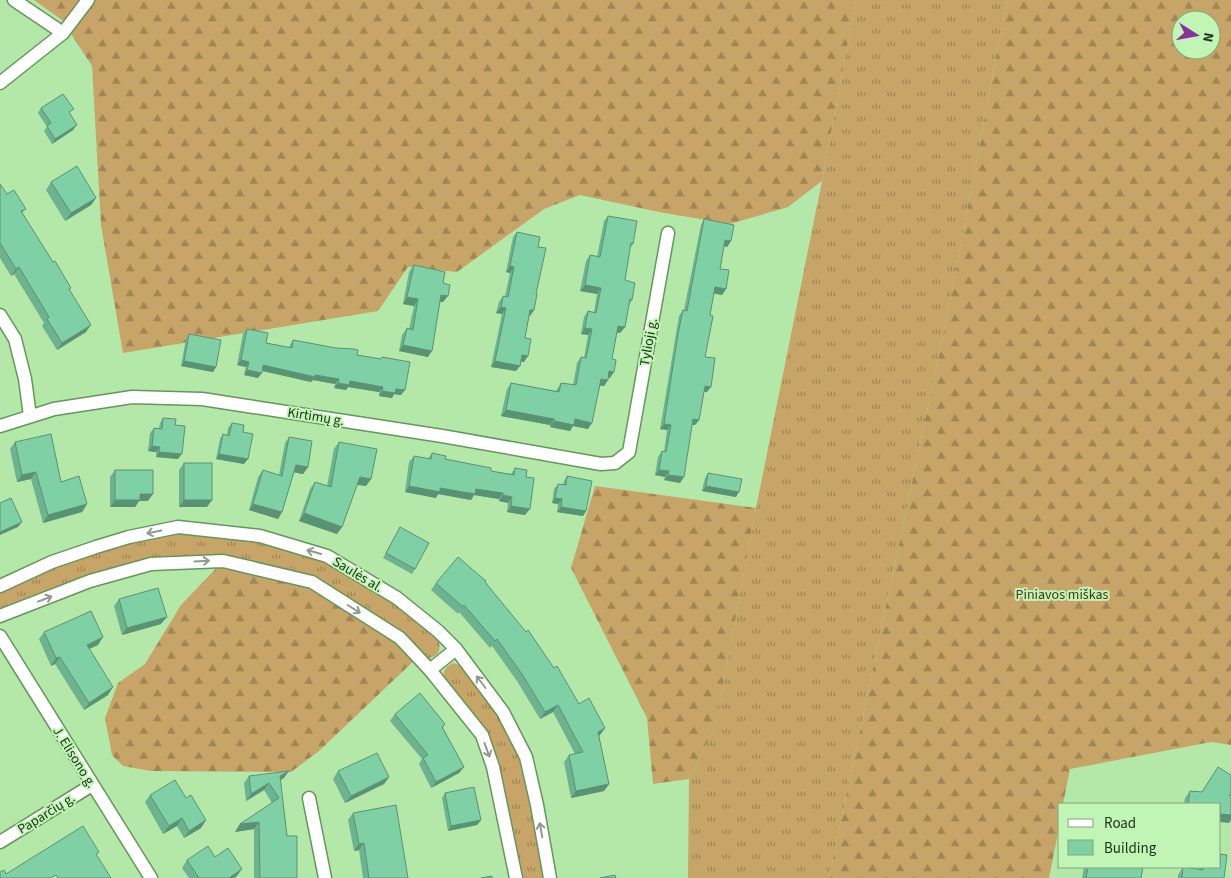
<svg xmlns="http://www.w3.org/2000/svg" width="1231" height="878" viewBox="0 0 1231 878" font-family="'Source Sans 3',sans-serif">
	<defs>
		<pattern id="grass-tufts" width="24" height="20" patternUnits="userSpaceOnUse" patternTransform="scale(1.25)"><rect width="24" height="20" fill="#c7a467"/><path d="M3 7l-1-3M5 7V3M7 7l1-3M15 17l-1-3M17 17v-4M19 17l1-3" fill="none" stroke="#a18654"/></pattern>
		<pattern id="forest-firs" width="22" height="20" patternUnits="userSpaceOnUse" patternTransform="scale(1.25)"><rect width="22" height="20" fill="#c7a467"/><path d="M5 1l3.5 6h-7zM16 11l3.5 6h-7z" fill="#a18654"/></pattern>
	</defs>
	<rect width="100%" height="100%" fill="#b4e8a9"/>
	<g fill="url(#grass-tufts)">
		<polygon points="856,0 1007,0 949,306 829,878 688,878 689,779 716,724 756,508 822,181"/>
		<path d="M180 534H215L258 539 323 561 393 601 438 638C442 650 439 656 427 659L226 558 149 561 0 613V590L52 567 142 539Z"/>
		<path d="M453 663 463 666 500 717 521 758 535 821 544 878H521L499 761 489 738 473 713 444 680C442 671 446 667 453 663Z"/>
	</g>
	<g fill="url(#forest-firs)" fill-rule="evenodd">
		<polygon points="34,0 856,0 822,181 788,207 730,224 659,212 580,195 544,209 457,272 408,267 378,311 123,353 101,225 92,66 62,20"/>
		<path d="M1007 0H1231V745L1211 742 1070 769 1063 804H1060V823L1049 878H829L949 306ZM1181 20H1211V50H1181Z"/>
		<polygon points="595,486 756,508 716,724 689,779 653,784 647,718 571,568"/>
		<polygon points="223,561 312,582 418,657 319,751 291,772 151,771 123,766 112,755 105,718 118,683 145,664 181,605"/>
	</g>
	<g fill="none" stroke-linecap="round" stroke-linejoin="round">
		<defs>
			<g id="minor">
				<polyline points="14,0 63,33"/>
				<polyline points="0,83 63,33 88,0"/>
				<polyline points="0,315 15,339 25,379 30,416"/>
				<polyline points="0,426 54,409 132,397 202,399 442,436 601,464 615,463 629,452 668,233"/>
				<polyline points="0,586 52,562 96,547 129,537 178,527 260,536 327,556 397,598 438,631 456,649 503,712 526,757 537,805 550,878"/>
				<polyline points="0,616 90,581 151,564 223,561 312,582 400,638 430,670 482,735 493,767 516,878"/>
				<polyline points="0,636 151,878"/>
				<polyline points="430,670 456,649"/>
				<polyline points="309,798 325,878"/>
				<polyline points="0,842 92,785"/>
			</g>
		</defs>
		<use href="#minor" stroke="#65965b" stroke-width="15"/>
		<use href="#minor" stroke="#fff" stroke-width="12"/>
	</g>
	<g fill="#6eb38f">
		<polygon points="41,108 70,114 73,130 52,144 44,131 47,127 38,113"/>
		<polygon points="51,182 96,198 91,205 65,221 46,190"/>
		<polygon points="0,184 7,194 26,209 22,213 53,262 71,288 69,290 86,332 57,350 42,326 44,323 14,274 11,276 0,258"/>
		<polygon points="608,216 633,244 630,248 625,280 632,300 629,305 625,327 620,333 617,332 612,359 610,378 608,378 608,380 604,386 600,386 588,429 573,426 570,431 550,427 550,425 501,416 507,389 511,383 556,391 557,389 561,383 573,385 577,363 581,357 584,358 588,335 581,334 584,317 588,311 594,312 597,294 580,291 586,261 590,255 597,257 604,221"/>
		<polygon points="704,219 731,241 727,247 724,246 720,269 726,289 722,295 714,293 710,315 705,357 707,392 704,392 699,420 695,425 692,425 680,483 664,480 665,477 655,475 658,457 662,451 664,452 667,430 660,429 675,340 679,316 683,310 684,310 701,225"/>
		<polygon points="517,232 538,247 534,310 530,316 529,316 525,338 524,362 521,362 516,371 491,367 502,314 496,313 499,302 503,296 505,296 510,273 506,272 513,237"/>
		<polygon points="414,265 443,283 443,302 440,302 428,357 399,351 402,335 407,328 409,329 414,306 403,304 409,272"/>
		<polygon points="247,329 266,343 289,347 290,345 293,340 357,355 380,359 382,357 405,390 401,395 394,394 392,398 379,396 379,392 348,387 346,390 334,388 335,384 313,380 311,382 262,371 258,378 244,375 246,367 237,365 243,334"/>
		<polygon points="189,334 216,367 213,372 181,366 186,339"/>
		<polygon points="163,418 175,425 178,459 156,457 156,452 148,451 150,433 154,428 159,428 160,423"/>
		<polygon points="232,423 243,432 244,464 216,459 220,439 223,434 227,435 228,428"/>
		<polygon points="289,437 308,467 303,474 294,472 282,512 278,519 249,510 258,477 263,470 279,475 285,443"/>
		<polygon points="15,442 87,504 82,512 43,523 31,479 17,482 10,449"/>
		<polygon points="339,442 371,479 366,486 357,485 342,527 337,534 299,521 310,489 315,482 327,486 334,449"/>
		<polygon points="432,453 445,459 491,471 511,474 515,468 526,477 525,515 507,512 508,503 499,501 499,499 474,495 471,500 438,494 436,498 405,492 409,462 414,456 428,459"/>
		<polygon points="184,463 207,507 179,507 179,470"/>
		<polygon points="115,470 148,501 139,501 135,507 110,507 110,477"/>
		<polygon points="708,473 736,497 702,491 705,478"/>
		<polygon points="567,476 586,511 583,516 557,512 558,504 552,503 554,489 558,484 563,485 564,481"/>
		<polygon points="400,527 415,569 412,574 383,558"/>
		<polygon points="485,582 579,704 605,728 599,736 609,784 604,791 571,798 564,762 569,755 575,754 553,712 540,719 517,681 492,646 490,648 459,612 458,614 431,590 436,583"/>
		<polygon points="119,599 161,624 122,635 114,606"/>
		<polygon points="44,632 98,645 89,649 108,695 84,710 55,664 51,666 39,639"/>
		<polygon points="395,714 445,724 443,728 464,767 459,773 431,788 419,764 422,759 390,721"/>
		<polygon points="1218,767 1229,796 1229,823 1220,804 1184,804 1185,798 1190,791 1202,792"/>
		<polygon points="338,771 389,777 384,784 345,803 333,779"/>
		<polygon points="249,776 284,778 280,780 287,836 297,878 254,878 254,829 235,832 240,824 272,803 264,790 246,801 244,783"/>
		<polygon points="445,793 481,820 477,825 448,831 442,798"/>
		<polygon points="150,795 186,798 206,820 201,828 184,838 177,826 163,834 145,802"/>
		<polygon points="353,813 408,878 363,878 359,850 354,851 348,820"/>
		<polygon points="215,857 237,876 234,878 189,878 182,868 187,860"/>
		<polygon points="1084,867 1143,867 1141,878 1082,878"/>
		<polygon points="1183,867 1199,870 1199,867 1220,867 1224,878 1178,878 1178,875"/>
	</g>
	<g fill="#5a9274">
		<polygon points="77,125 73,130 52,144 55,139"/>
		<polygon points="96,198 91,205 65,221 71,213"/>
		<polygon points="725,240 731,241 727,247 721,245"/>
		<polygon points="510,266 514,267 510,273 506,272"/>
		<polygon points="19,267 14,274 11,276 16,269"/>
		<polygon points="585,285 601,288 597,294 580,291"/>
		<polygon points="715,287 726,289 722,295 711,293"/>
		<polygon points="441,295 448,296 443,302 436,301"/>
		<polygon points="407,297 418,299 414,306 403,304"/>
		<polygon points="501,307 506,308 502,314 496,313"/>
		<polygon points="530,310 534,310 530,316 526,315"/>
		<polygon points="91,325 86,332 57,350 62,343"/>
		<polygon points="618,326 625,327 620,333 614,332"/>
		<polygon points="585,328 592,329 588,335 581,334"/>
		<polygon points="403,345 432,351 428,357 399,351"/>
		<polygon points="522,355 528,356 524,362 518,361"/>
		<polygon points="241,360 249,362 246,367 237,365"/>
		<polygon points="184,361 216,367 213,372 181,366"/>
		<polygon points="495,361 520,366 516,371 491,367"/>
		<polygon points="263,365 339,379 335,384 313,380 311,382 259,370"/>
		<polygon points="247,370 262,373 258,378 244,375"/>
		<polygon points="609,371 614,372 610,378 605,377"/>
		<polygon points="601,379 608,380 604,386 597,385"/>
		<polygon points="350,381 383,387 379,392 348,387 346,390 334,388 338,383"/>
		<polygon points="705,386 711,387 707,392 701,391"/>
		<polygon points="396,389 405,390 401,395 394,394 392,398 379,396 382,391"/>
		<polygon points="506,410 554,419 550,425 501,416"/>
		<polygon points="575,419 592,423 588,429 573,426 570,431 550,427 554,421"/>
		<polygon points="693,419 699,420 695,425 689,424"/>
		<polygon points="664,424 671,425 667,430 660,429"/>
		<polygon points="152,446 160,447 156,452 148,451"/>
		<polygon points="159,452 182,454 178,459 156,457"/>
		<polygon points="219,454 248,459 244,464 216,459"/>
		<polygon points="296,465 308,467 303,474 292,472"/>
		<polygon points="659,470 669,471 665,477 655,475"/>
		<polygon points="36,472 31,479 17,482 22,475"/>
		<polygon points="668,475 684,477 680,483 664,480"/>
		<polygon points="360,477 371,479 366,486 354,484"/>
		<polygon points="409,486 440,488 476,489 503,493 499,499 474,495 471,500 438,494 436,498 405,492"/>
		<polygon points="706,486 739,492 736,497 702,491"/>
		<polygon points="140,494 153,494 148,501 139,501 135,507 110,507 115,500"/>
		<polygon points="503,495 512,497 508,503 499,501"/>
		<polygon points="555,498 562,499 558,504 552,503"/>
		<polygon points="184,500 212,500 207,507 179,507"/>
		<polygon points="87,504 82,512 43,523 48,515"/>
		<polygon points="253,504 282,512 278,519 249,510"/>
		<polygon points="511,506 530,509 525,515 507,512"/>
		<polygon points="561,507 586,511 583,516 557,512"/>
		<polygon points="304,513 342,527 337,534 299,521"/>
		<polygon points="22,522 18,527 0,535 0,532"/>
		<polygon points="167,617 161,624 122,635 127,628"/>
		<polygon points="103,637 98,645 82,652 87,645"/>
		<polygon points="60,657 55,664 51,666 56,658"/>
		<polygon points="113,687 108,695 84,710 89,703"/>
		<polygon points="558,705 553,712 540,719 545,712"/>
		<polygon points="605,728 600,735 594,739 598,732"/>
		<polygon points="464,767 459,773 431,788 436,782"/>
		<polygon points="289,771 284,778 275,784 280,776"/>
		<polygon points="389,777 384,784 345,803 351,796"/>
		<polygon points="269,783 264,790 246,801 251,794"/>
		<polygon points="609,784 604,791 571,798 576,791"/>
		<polygon points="1220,814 1231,815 1231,820 1229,823 1220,822"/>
		<polygon points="182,818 177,826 163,834 169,826"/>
		<polygon points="206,820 201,828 184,838 189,831"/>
		<polygon points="481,820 477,825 448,831 451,826"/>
		<polygon points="259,822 254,829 235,832 240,824"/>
		<polygon points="364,843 359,850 354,851 359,844"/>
		<polygon points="242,869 237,876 234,878 229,878"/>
	</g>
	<g fill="#80d0a6" stroke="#5a9274">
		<polygon points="63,94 74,109 69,112 77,125 55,139 47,126 51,123 41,108"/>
		<polygon points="77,166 96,198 71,213 51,182"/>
		<polygon points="0,184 7,194 14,190 26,209 21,211 53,262 55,261 71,288 69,289 91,325 62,343 47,319 49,317 19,267 16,269 0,243"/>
		<polygon points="608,216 637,221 633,244 631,243 625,280 635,283 632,300 630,299 625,327 618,326 612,359 616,360 614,372 609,371 608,380 601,379 592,423 575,419 574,425 554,421 554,419 506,410 511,383 559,392 561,383 576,385 581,357 586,358 592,329 585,328 588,311 596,313 601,288 585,285 590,255 600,257"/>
		<polygon points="704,219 734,225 731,241 725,240 720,269 729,270 726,289 715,287 710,315 713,316 705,357 715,358 711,387 705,386 699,420 693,419 684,477 668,475 669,471 659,470 662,451 666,452 671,425 664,424 678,334 683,310 687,311"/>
		<polygon points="517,232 540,237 538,247 546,248 536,294 537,294 534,310 530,310 525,338 531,339 528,356 522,355 520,366 495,361 506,308 501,307 503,296 508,297 514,267 510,266"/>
		<polygon points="414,265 445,272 443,283 450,285 448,296 441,295 432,351 403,345 407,328 413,330 418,299 407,297"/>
		<polygon points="247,329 268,333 266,343 292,348 293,340 336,348 354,349 358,350 357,355 381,359 382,357 410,362 405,390 396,389 395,393 382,391 383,387 350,381 349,385 338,383 339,379 315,375 315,377 263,365 262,373 247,370 249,362 241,360"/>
		<polygon points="189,334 221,340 216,367 184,361"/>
		<polygon points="163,418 176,419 175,425 185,426 182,454 159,452 160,447 152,446 154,428 162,429"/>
		<polygon points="232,423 244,425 243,432 253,434 248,459 219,454 223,434 229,436"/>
		<polygon points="51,434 61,482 79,476 87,504 48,515 36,472 22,475 15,442"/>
		<polygon points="289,437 312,441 308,467 296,465 282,512 253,504 263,470 282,476"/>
		<polygon points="339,442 377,449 371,479 360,477 342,527 304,513 315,482 331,487"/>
		<polygon points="432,453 446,456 445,459 491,468 491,471 514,475 515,468 527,470 526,477 534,478 530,509 511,506 512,497 503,495 503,493 476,489 475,494 440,488 440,492 409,486 414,456 431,459"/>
		<rect x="184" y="463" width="28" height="37"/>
		<polygon points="115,470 153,470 153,494 140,494 140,500 115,500"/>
		<polygon points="708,473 742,479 739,492 706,486"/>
		<polygon points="567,476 592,481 586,511 561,507 562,499 555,498 558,484 566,485"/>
		<polygon points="11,498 22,522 0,532 0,503"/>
		<polygon points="400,527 429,543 415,569 386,553"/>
		<polygon points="458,557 486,581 485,582 526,632 528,630 554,668 557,666 579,704 589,698 605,728 598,732 609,784 576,791 569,755 583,752 558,705 545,712 522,674 497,639 495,641 464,605 463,607 436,583"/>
		<polygon points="158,588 167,617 127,628 119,599"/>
		<polygon points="91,611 103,637 87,645 113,687 89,703 60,657 56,658 44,632"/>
		<polygon points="420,693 445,724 442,727 464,767 436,782 423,758 428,755 395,714"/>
		<polygon points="377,753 389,777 351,796 338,771"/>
		<polygon points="1218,767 1231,775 1231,793 1229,796 1231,796 1231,815 1220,814 1220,804 1188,804 1190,791 1202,792"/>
		<polygon points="289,771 280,776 287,836 297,836 297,878 260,878 259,822 240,824 279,798 269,783 251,794 249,776"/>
		<polygon points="175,780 186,798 191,795 206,820 189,831 182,818 169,826 150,795"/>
		<polygon points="474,787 481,820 451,826 445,793"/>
		<polygon points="396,805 408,878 369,878 364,843 359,844 353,813"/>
		<polygon points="83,826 99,852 96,854 111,878 58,878 56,875 50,878 0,878 0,872 4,870 6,874"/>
		<polygon points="208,846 215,857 228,848 242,869 229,878 199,878 187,860"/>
		<polygon points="1220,854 1227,855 1224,878 1182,878 1183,867 1203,870 1203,867 1220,867"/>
		<polygon points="1088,867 1143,867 1141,878 1086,878"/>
		<polygon points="615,875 616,878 600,878"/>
		<polygon points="492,876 492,878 481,878"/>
	</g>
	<defs><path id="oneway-shaft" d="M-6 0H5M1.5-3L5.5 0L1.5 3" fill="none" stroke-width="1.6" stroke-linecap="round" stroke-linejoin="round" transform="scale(1.25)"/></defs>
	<g stroke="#909a8e">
		<use href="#oneway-shaft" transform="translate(154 532) rotate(169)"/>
		<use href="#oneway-shaft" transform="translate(314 552) rotate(-164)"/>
		<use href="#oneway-shaft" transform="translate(202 561) rotate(-3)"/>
		<use href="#oneway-shaft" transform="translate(45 599) rotate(-21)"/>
		<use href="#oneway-shaft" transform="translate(354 609) rotate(32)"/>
		<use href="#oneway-shaft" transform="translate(481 682) rotate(-127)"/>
		<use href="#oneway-shaft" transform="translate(487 750) rotate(70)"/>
		<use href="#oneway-shaft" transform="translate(541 830) rotate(-100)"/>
	</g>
	<g text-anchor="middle" stroke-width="4" stroke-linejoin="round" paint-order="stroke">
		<g font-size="14" fill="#21351d" stroke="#c1f5b6">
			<text transform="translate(648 342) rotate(-80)" y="5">Tylioji g.</text>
			<text transform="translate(316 416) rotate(9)" y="5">Kirtimų g.</text>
			<text transform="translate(358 574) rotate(31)" y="5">Saulės al.</text>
			<text transform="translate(75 757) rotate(58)" y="5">J. Elisono g.</text>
			<text transform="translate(46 813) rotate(-32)" y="5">Paparčių g.</text>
		</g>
		<g font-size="14" fill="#483614" stroke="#c1f5b6">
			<text x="1062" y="599">Piniavos miškas</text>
		</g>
	</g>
	<rect x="1058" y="803" width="162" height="65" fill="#c1f5b6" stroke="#81a879"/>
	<rect x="1068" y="819" width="25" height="8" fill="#ffffff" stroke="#81a879"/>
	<text x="1104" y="828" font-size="15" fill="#21351d">Road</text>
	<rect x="1068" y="840" width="25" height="15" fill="#80d0a6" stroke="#81a879"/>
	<text x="1104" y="853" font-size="15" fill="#21351d">Building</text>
	<g transform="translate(1196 35) rotate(101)"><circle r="24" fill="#c1f5b6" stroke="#81a879"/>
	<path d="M0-4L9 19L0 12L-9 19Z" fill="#8b319d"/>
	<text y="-8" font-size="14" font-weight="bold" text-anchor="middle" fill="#21351d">N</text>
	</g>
</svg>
